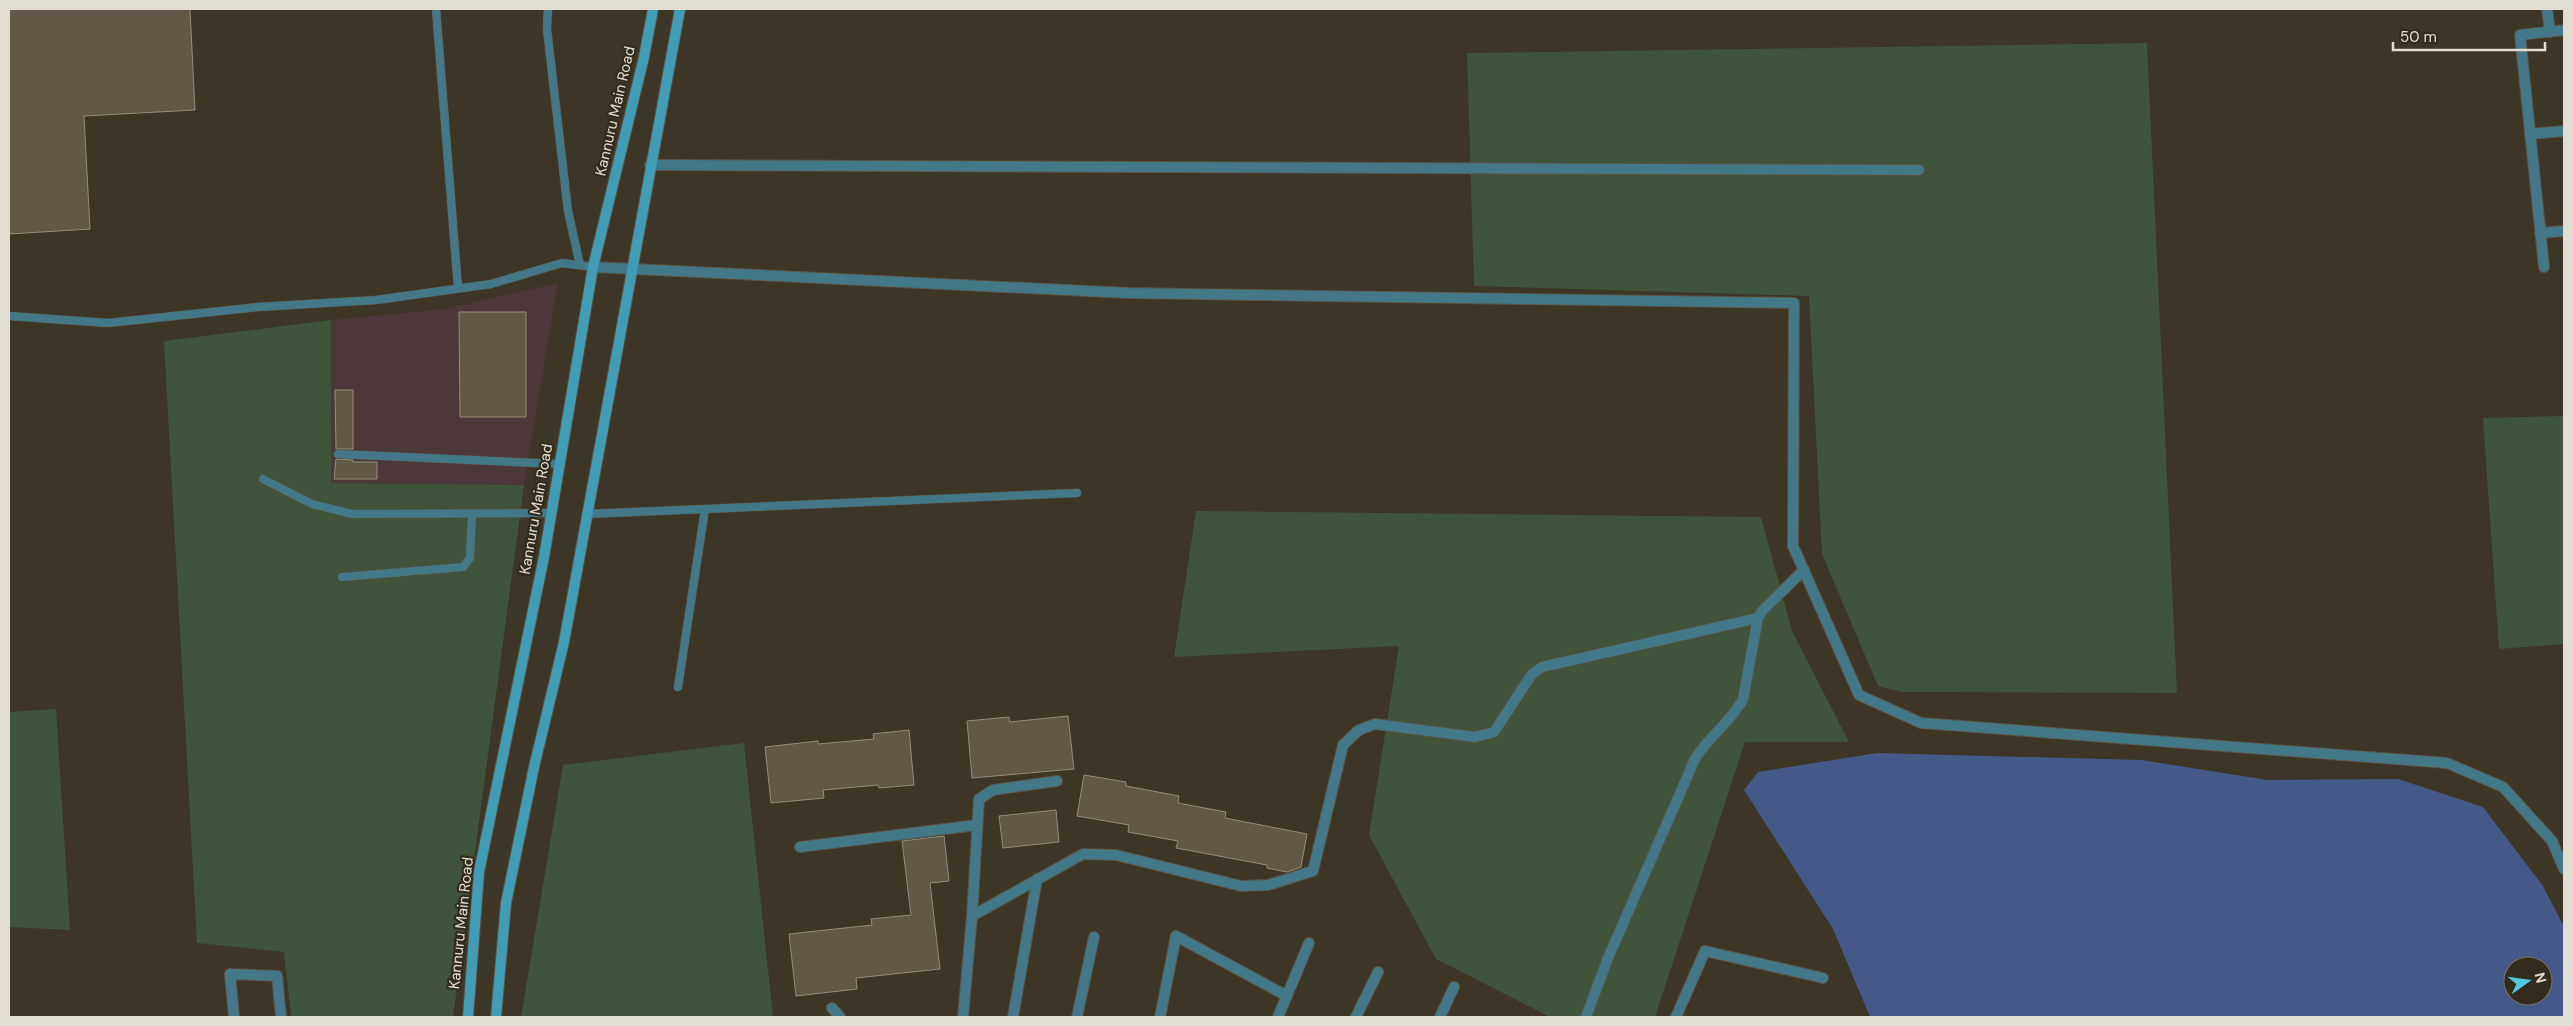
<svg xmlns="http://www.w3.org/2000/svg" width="2573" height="1026" viewBox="0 0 2573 1026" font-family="'DM Sans',sans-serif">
	<rect width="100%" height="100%" fill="#3d3525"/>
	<polygon fill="#4c383b" points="558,283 524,485 331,483 331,320 446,309"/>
	<g fill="#3f543a">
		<polygon points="2147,43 2177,693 1902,692 1878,686 1822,554 1809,296 1474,286 1467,53"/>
		<polygon points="331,320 331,483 524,485 453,1017 291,1017 284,952 197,943 164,341"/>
		<polygon points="2564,416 2564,644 2499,649 2483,418"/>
		<polygon points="1196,511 1761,517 1792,631 1849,742 1745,742 1655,1017 1550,1017 1436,959 1369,835 1399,646 1174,657"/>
		<polygon points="56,709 70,930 9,927 9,712"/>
		<polygon points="744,743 773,1017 521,1017 563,765"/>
	</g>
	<path fill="#445987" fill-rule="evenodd" d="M1877 753 2141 760 2268 780 2398 779 2483 807 2543 886 2564 927V1017H1870L1833 929 1744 790 1758 772ZM2513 966H2543V996H2513Z"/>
	<g fill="#615847" stroke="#968d7a">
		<polygon points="9,9 190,9 195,110 84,116 90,229 9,234"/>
		<polygon points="459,312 526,312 526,417 460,417"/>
		<polygon points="335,390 353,390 353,449 336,449"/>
		<polygon points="336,459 353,460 353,462 377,462 377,479 334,479"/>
		<polygon points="1068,716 1074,769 972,778 967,721 1009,717 1010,722"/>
		<polygon points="909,730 914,785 879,788 878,785 823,790 824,798 771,803 765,747 818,741 818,744 874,739 873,734"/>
		<polygon points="1084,775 1126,782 1126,786 1179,796 1178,803 1226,812 1225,818 1307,834 1301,867 1287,872 1267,868 1267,865 1176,848 1178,841 1128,832 1129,825 1077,816"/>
		<polygon points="1056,810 1059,842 1003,848 999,816"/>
		<polygon points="944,836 949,881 930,883 940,969 856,978 857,989 796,996 789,934 872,925 871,919 911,915 902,841"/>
	</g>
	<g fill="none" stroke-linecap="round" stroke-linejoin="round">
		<defs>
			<g id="service">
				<polyline points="436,9 458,288"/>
				<polyline points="548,9 547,29 568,211 580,265"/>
				<polyline points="9,316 108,323 258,307 376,300 491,284 562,263 593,267"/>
				<polyline points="338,454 560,464"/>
				<polyline points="263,479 312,504 352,514 551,513"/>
				<polyline points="586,514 1077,493"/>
				<polyline points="342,577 463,567 470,558 472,514"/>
				<polyline points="678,687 705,509"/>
			</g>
			<g id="minor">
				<polyline points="2547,9 2550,32"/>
				<polyline points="2530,134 2564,131"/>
				<polyline points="650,165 1919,170"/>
				<polyline points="2540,233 2564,231"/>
				<polyline points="593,267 1128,293 1794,303 1793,546 1859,695 1921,723 2447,763 2503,787 2552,841 2564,869"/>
				<polyline points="2544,267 2520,35 2564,30"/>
				<polyline points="800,847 977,825"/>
				<polyline points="972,916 1083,854 1116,855 1241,886 1268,885 1313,871 1343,745 1359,730 1375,724 1475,737 1494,732 1532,674 1542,667 1758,618"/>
				<polyline points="832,1008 840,1017"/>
				<polyline points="234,1017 230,974 277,976 281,1017"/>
				<polyline points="963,1017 972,916 979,799 993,790 1057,781"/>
				<polyline points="1013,1017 1037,879"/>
				<polyline points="1077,1017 1094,937"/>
				<polyline points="1160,1017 1176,936 1287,996"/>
				<polyline points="1278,1017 1309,943"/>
				<polyline points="1356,1017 1378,972"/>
				<polyline points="1440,1017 1454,987"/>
				<path d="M1586 1017 1608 958 1695 759C1708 737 1731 722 1743 699L1758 618 1763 610 1804 570"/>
				<polyline points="1676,1017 1705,951 1823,978"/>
			</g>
			<g id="secondary">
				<polyline points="468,1017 479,872 544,557 593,267 644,57 653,9"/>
				<polyline points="496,1017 506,903 534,767 564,642 680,9"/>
			</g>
		</defs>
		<use href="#service" stroke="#5b5344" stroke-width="9"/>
		<use href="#minor" stroke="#5b5344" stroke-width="12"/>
		<use href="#secondary" stroke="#5b5344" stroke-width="12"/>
		<use href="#service" stroke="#437889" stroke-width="8"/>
		<use href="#minor" stroke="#437889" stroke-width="10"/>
		<use href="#secondary" stroke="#409cb7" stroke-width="10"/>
	</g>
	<g text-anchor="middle" stroke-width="4.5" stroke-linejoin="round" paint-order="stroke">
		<g font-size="15" fill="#e3ded4" stroke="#332b1b">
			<text transform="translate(615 111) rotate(-77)" y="5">Kannuru Main Road</text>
			<text transform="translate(536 509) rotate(-80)" y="5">Kannuru Main Road</text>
			<text transform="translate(461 923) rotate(-84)" y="5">Kannuru Main Road</text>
		</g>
	</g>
	<rect width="2573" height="1026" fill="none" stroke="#e3ded4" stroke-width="20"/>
	<g transform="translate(2528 981) rotate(76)"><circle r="24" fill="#332b1b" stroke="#797365"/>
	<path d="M0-4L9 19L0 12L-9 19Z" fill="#54cade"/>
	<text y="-8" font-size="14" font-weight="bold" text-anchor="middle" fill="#e3ded4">N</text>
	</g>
	<path d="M2393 42v8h152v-8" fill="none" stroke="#e3ded4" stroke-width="2.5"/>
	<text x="2400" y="42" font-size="15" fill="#e3ded4" stroke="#332b1b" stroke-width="4" paint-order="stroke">50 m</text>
</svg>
